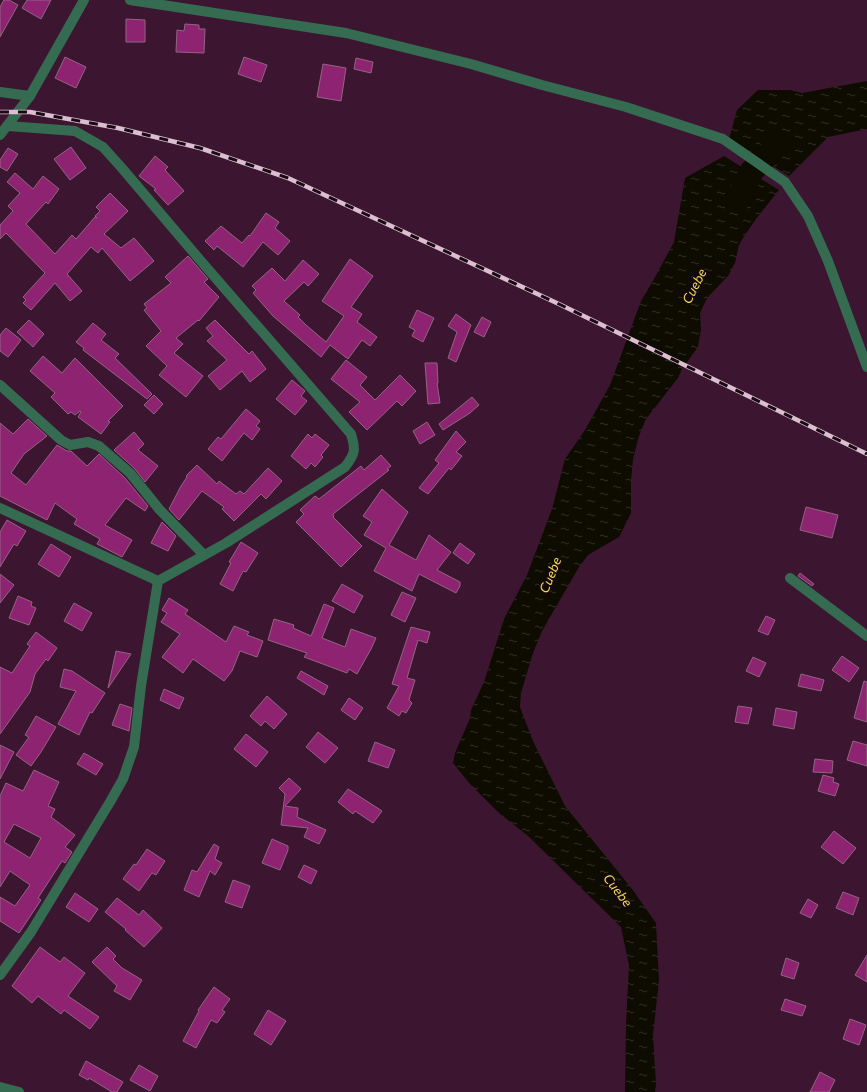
<svg xmlns="http://www.w3.org/2000/svg" width="867" height="1092" viewBox="0 0 867 1092" font-family="Commissioner,sans-serif">
	<defs>
		<pattern id="water-ripples" width="26" height="14" patternUnits="userSpaceOnUse"><rect width="26" height="14" fill="#0e0b00"/><path d="M2 4q2-2 4 0t4 0M15 11q2-2 4 0t4 0" fill="none" stroke="#322e26"/></pattern>
	</defs>
	<rect width="100%" height="100%" fill="#3c1630"/>
	<g fill="url(#water-ripples)">
		<polygon points="867,81 867,129 828,137 789,176 729,139 737,110 758,90 790,90 802,93"/>
		<polygon points="724,156 779,190 756,219 743,238 739,245 735,263 728,276 707,298 700,313 701,329 698,347 682,369 678,378 646,419 639,436 633,459 631,481 631,513 619,537 588,555 579,567 542,631 533,653 521,693 520,707 533,741 565,806 632,889 656,923 659,980 653,1035 656,1084 655,1092 625,1092 626,1024 629,965 621,927 528,836 499,813 470,784 453,763 455,753 470,718 471,710 484,682 504,619 527,575 552,509 565,459 585,430 610,385 641,301 654,279 674,242 685,178"/>
	</g>
	<g fill="none" stroke-linecap="round" stroke-linejoin="round">
		<polyline stroke="#0e0b00" stroke-width="24" points="737,201 751,172 778,144"/>
	</g>
	<g fill="#8e2471" stroke="#916581" fill-rule="evenodd">
		<polygon points="4,0 9,0 18,5 0,37 0,7"/>
		<polygon points="27,0 51,0 41,19 22,8"/>
		<polygon points="126,19 145,20 145,42 126,42"/>
		<polygon points="185,24 199,25 199,29 205,29 204,53 176,52 177,30 184,31"/>
		<polygon points="65,57 86,67 76,88 55,78"/>
		<polygon points="244,57 267,65 261,82 238,74"/>
		<polygon points="356,58 373,62 371,73 354,69"/>
		<polygon points="323,64 346,68 341,101 317,97"/>
		<polygon points="71,147 86,168 70,180 54,159"/>
		<polygon points="8,148 18,154 7,171 0,167 0,160"/>
		<polygon points="155,156 168,167 165,170 184,191 168,205 154,190 156,189 139,176"/>
		<polygon points="15,173 33,189 43,176 59,189 48,204 46,202 26,224 55,254 72,235 76,239 95,217 97,218 95,216 100,211 96,207 110,193 128,211 104,234 121,248 134,238 154,261 130,281 102,248 98,253 91,247 67,274 82,291 70,301 55,283 31,310 23,303 26,300 23,297 45,273 6,233 0,239 0,225 13,211 8,206 20,193 7,182"/>
		<polygon points="266,213 279,222 275,228 290,241 278,255 263,242 243,267 217,246 214,250 205,241 221,226 242,243 249,235 250,236"/>
		<polygon points="188,256 208,279 204,282 219,297 199,321 198,320 176,338 183,344 174,353 203,376 186,397 159,375 167,366 146,346 161,331 144,310 147,308 144,304 171,283 165,277"/>
		<polygon points="350,259 373,276 351,307 362,314 357,322 377,337 370,346 362,340 348,359 330,345 321,357 273,316 253,293 256,290 252,286 272,268 285,281 303,260 319,274 308,286 304,282 284,301 300,315 298,317 306,325 326,342 344,316 322,301"/>
		<polygon points="417,310 434,318 423,342 412,336 415,330 409,327"/>
		<polygon points="456,314 471,325 456,362 448,358 457,332 448,326"/>
		<polygon points="482,317 491,322 484,337 474,332"/>
		<polygon points="29,320 44,334 33,347 17,332"/>
		<polygon points="215,320 249,354 252,351 266,369 250,382 242,371 220,390 208,376 227,360 207,341 213,336 206,328"/>
		<polygon points="93,323 106,334 101,340 119,354 115,358 152,394 147,399 83,350 84,348 76,342"/>
		<polygon points="6,328 21,340 8,357 0,351 0,335"/>
		<polygon points="43,356 62,373 75,358 123,406 108,421 110,422 101,434 78,417 81,412 80,411 75,415 71,412 68,414 51,397 55,393 30,371"/>
		<polygon points="346,360 367,377 360,385 375,400 400,375 416,391 402,406 397,401 367,430 349,412 360,402 331,379"/>
		<polygon points="425,363 437,363 438,383 437,383 440,403 428,404"/>
		<polygon points="292,380 305,391 301,396 307,401 295,415 276,399"/>
		<polygon points="154,395 163,404 154,414 144,405"/>
		<polygon points="472,397 479,405 470,413 443,430 439,424"/>
		<polygon points="246,409 260,421 256,426 260,429 252,440 244,433 222,461 208,449 218,437 221,439"/>
		<polygon points="28,419 47,436 24,454 11,473 26,485 57,445 67,451 71,451 87,466 99,454 125,478 148,506 145,511 126,498 105,525 132,540 122,557 97,544 100,539 74,524 77,519 55,503 47,520 0,496 0,423 13,434"/>
		<polygon points="427,422 435,435 420,444 413,431"/>
		<polygon points="456,431 466,442 456,452 462,456 451,470 449,468 428,494 419,488 439,463 435,460"/>
		<polygon points="134,432 144,444 138,450 158,466 145,482 134,468 114,450"/>
		<polygon points="308,434 312,438 315,434 329,445 321,455 323,457 315,467 311,463 306,469 291,456"/>
		<polygon points="381,455 391,466 387,469 389,470 333,514 334,516 333,517 362,546 341,567 296,522 304,514 300,510 315,496 319,499 361,466 364,470"/>
		<polygon points="197,465 217,484 219,481 236,494 240,491 244,494 268,468 282,481 266,499 261,494 234,521 222,509 224,507 202,491 179,520 169,509 181,486 187,477 186,476"/>
		<polygon points="382,489 408,512 389,545 416,560 429,535 451,552 437,570 460,582 460,586 456,593 419,574 412,591 374,571 386,548 364,535 372,522 363,516"/>
		<polygon points="806,507 838,515 832,538 800,530"/>
		<polygon points="7,520 26,531 17,546 14,544 0,567 0,532"/>
		<polygon points="162,522 176,536 168,551 151,543"/>
		<polygon points="241,542 258,553 246,572 243,571 233,591 220,584 231,563 229,562"/>
		<polygon points="460,543 475,554 468,564 453,553"/>
		<polygon points="51,544 71,557 59,577 38,564"/>
		<polygon points="800,573 814,584 812,586 798,576"/>
		<polygon points="0,574 14,585 0,603"/>
		<polygon points="342,584 363,596 354,613 332,601"/>
		<polygon points="402,592 416,598 405,622 391,615"/>
		<polygon points="18,596 32,602 31,606 36,608 29,625 9,618"/>
		<polygon points="169,598 188,610 185,614 226,642 234,626 249,632 247,635 263,641 257,657 240,651 232,671 224,681 193,659 183,673 162,657 180,634 161,622 167,613 162,610"/>
		<polygon points="74,603 92,613 82,631 64,621"/>
		<polygon points="324,604 334,608 322,638 345,647 351,629 376,638 371,649 357,674 349,669 347,673 304,657 307,653 268,640 274,619 294,625 293,628 311,636"/>
		<polygon points="766,616 775,620 768,635 758,631"/>
		<polygon points="411,627 430,632 427,643 418,640 407,678 415,680 409,700 412,703 406,713 402,711 399,716 387,708 399,686 392,684"/>
		<polygon points="36,632 57,648 48,661 46,659 35,674 30,692 0,734 0,667 12,673 30,646 27,644"/>
		<polygon points="116,651 131,654 108,688"/>
		<polygon points="842,656 859,668 849,682 832,670"/>
		<polygon points="753,657 766,663 759,677 746,671"/>
		<polygon points="64,669 72,671 105,693 92,713 90,712 79,735 58,724 76,691 60,687"/>
		<polygon points="301,671 328,686 324,695 297,678"/>
		<polygon points="801,674 824,680 821,691 798,686"/>
		<polygon points="864,681 867,682 867,722 854,718"/>
		<polygon points="164,689 184,698 179,709 160,700"/>
		<polygon points="267,696 287,714 274,729 265,721 261,726 250,716"/>
		<polygon points="349,698 363,708 355,720 341,710"/>
		<polygon points="120,704 132,708 129,731 112,725"/>
		<polygon points="738,706 752,708 748,724 735,722"/>
		<polygon points="776,708 797,712 794,729 773,725"/>
		<polygon points="36,716 56,727 41,752 31,766 16,755 29,737 25,735"/>
		<polygon points="318,732 338,748 325,763 306,747"/>
		<polygon points="246,734 268,752 256,767 234,749"/>
		<polygon points="853,741 867,745 867,766 847,760"/>
		<polygon points="375,742 395,750 388,768 368,761"/>
		<polygon points="0,745 14,752 0,779"/>
		<polygon points="84,753 103,764 96,775 77,764"/>
		<polygon points="815,759 833,761 832,773 813,772"/>
		<path d="M34 770 59 782 48 806 55 809 51 817 75 835 65 847 72 852 65 863 62 861 38 898 41 900 19 933 0 921V897L15 906 30 885 10 871 0 887V796L6 783 23 791ZM14 824 41 838 30 858 4 842Z"/>
		<polygon points="823,775 834,778 833,782 839,784 835,796 818,791"/>
		<polygon points="289,778 301,789 285,806 298,808 297,817 326,830 319,844 304,837 308,828 281,825 285,794 279,788"/>
		<polygon points="348,789 382,811 373,823 355,811 353,814 338,802"/>
		<polygon points="834,831 856,848 843,864 821,847"/>
		<polygon points="272,839 288,846 288,850 280,870 262,863"/>
		<polygon points="214,844 219,847 215,859 222,863 215,875 210,871 199,897 184,890 192,870 197,872"/>
		<polygon points="147,849 165,861 156,875 152,873 139,891 123,879 134,864 136,865"/>
		<polygon points="304,865 317,871 311,884 298,877"/>
		<polygon points="233,880 250,886 242,908 225,902"/>
		<polygon points="843,892 859,898 853,915 836,908"/>
		<polygon points="75,893 98,909 89,922 66,907"/>
		<polygon points="117,898 139,915 143,910 162,928 144,947 125,930 126,929 105,912"/>
		<polygon points="808,899 818,905 811,918 800,913"/>
		<polygon points="40,947 60,962 64,957 85,973 68,996 99,1017 90,1029 64,1010 61,1014 38,996 32,1003 12,986"/>
		<polygon points="107,947 116,956 113,959 122,968 142,980 130,1000 114,991 117,986 92,962"/>
		<polygon points="867,955 867,982 855,975"/>
		<polygon points="786,958 799,963 794,979 781,975"/>
		<polygon points="214,987 230,999 222,1010 225,1012 217,1023 211,1020 196,1048 183,1041 199,1011 198,1010"/>
		<polygon points="785,999 806,1006 802,1016 781,1010"/>
		<polygon points="268,1010 286,1021 271,1045 254,1034"/>
		<polygon points="850,1019 866,1025 859,1045 843,1039"/>
		<polygon points="86,1061 123,1082 117,1092 112,1092 89,1078 88,1080 79,1075"/>
		<polygon points="139,1065 158,1076 150,1091 130,1080"/>
		<polygon points="820,1072 835,1080 829,1092 810,1092"/>
	</g>
	<g fill="none" stroke-linecap="round" stroke-linejoin="round">
		<g stroke="#356c51" stroke-width="10">
			<polyline points="130,0 346,33 471,64 542,85 626,107 723,139 785,182 808,216 828,261 867,367"/>
			<polyline points="0,92 30,96"/>
			<polyline points="0,135 30,96 84,0"/>
			<polyline points="0,385 61,440 70,445 88,442 99,446 130,473 159,509 204,555"/>
			<path d="M0 508 158 581 226 543 345 467C355 454 356 450 351 434L200 260 121 167 103 147 75 131 8 126"/>
			<polyline points="790,578 867,636"/>
			<polyline points="0,975 31,932 110,802 123,779 134,747 141,686 158,581"/>
			<polyline points="0,1087 19,1092"/>
		</g>
		<defs>
			<polyline id="rail" points="0,112 30,112 118,128 200,148 288,178 561,305 867,454"/>
		</defs>
		<use href="#rail" stroke="#dbbfd0" stroke-width="4.5"/>
		<use href="#rail" stroke="#190914" stroke-width="3" stroke-dasharray="9" stroke-linecap="butt"/>
	</g>
	<g text-anchor="middle" stroke-width="3" stroke-linejoin="round" paint-order="stroke">
		<g font-size="13" font-style="italic" fill="#f1de56" stroke="#190914">
			<text transform="translate(694 286) rotate(-63)" y="5">Cuebe</text>
			<text transform="translate(550 575) rotate(-68)" y="5">Cuebe</text>
			<text transform="translate(618 890) rotate(52)" y="5">Cuebe</text>
		</g>
	</g>
</svg>
